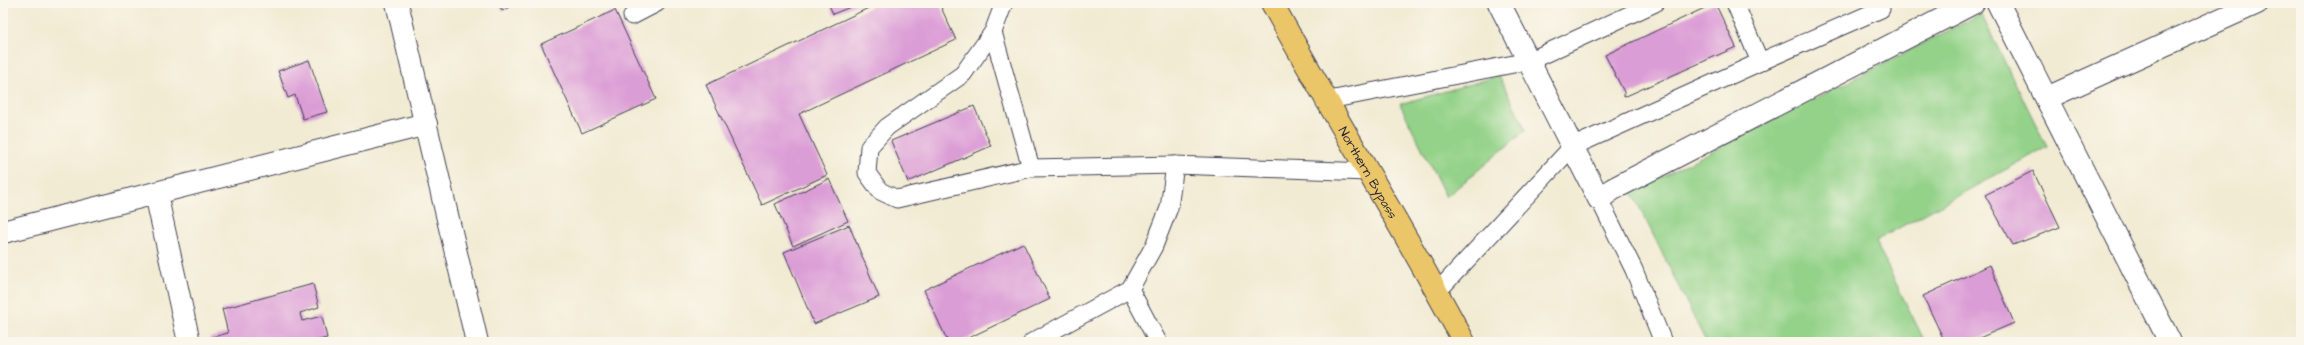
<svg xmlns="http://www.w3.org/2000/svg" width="2304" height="345" viewBox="0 0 2304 345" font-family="'Architects Daughter',sans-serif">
	<rect width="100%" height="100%" fill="#fbf7ec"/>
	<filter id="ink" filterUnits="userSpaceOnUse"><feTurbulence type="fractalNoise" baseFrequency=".025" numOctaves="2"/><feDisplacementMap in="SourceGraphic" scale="8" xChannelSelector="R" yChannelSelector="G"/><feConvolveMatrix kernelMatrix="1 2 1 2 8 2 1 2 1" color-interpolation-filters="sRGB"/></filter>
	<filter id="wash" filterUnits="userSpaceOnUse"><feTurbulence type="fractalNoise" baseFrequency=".012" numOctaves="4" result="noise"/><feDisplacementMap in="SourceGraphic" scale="16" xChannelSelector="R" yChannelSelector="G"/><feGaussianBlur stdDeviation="0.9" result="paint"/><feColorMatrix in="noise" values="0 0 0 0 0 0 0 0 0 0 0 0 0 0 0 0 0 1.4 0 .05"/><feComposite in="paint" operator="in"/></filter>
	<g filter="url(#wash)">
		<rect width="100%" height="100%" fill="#f1ebd3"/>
		<g fill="#93d288" stroke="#5a7a62">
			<polygon points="1981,14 2047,147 1875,241 1925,342 1706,342 1632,192"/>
			<polygon points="1499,76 1526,130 1446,197 1400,104"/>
		</g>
		<g id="blocks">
			<g fill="#db9dd6">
				<polygon points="499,3 518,3 502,11"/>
				<polygon points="828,3 860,3 833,14"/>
				<polygon points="879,3 939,3 956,40 799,114 827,175 762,205 706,85"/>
				<polygon points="1715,3 1736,47 1624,97 1624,92 1605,55"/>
				<polygon points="615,10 656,99 582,133 541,44"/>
				<polygon points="309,60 327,112 303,119 295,95 288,98 278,71"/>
				<polygon points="974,106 991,146 908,182 891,141"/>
				<polygon points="2033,171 2060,227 2013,245 1985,195"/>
				<polygon points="829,179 848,221 793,246 775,204"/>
				<polygon points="849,225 879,297 814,324 784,252"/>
				<polygon points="1023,243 1050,299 960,342 948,342 924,290"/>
				<polygon points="1990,265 2014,323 1970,342 1945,342 1923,296"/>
				<polygon points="313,284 319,307 300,313 302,321 322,316 327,338 311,342 210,342 209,338 228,333 222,309"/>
			</g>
		</g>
	</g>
	<g filter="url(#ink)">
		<use href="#blocks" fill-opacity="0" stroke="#414052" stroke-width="1"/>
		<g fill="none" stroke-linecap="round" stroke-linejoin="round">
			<defs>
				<g id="service">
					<polyline points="1004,3 993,32 963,74 887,127 869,147 867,173 880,191 897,199 1031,168 1175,165 1368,172"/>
					<polyline points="632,16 657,3"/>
					<polyline points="993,32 1031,168"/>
					<polyline points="1760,62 1881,9"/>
					<polyline points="1324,101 1529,61 1655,3"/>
					<polyline points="1599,199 1634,270 1663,342"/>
					<polyline points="1130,289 1158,342"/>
					<polyline points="1437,292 1572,147 1760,62 1735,3"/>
					<polyline points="1032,342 1130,289 1154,246 1169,208 1175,165"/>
				</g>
				<g id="minor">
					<polyline points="397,3 477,342"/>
					<polyline points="1499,3 1599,199 1613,189 1973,3"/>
					<polyline points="1998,3 2170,342"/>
					<polyline points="2047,98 2257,3"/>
					<polyline points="156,194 189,342"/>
					<polyline points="3,232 426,124"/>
				</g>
				<g id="primary">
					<path id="s1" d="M1272 3C1334 117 1403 227 1464 342"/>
				</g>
			</defs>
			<use href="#service" stroke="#414052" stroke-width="19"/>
			<use href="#minor" stroke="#414052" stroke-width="24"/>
			<use href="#primary" stroke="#414052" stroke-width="24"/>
			<use href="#service" stroke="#fff" stroke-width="17"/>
			<use href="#minor" stroke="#fff" stroke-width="22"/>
			<use href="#primary" stroke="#ebc669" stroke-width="22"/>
		</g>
	</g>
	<g text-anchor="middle" stroke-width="3" stroke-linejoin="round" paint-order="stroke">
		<g font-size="13" fill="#22223b" stroke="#fbf7ec">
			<text dy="5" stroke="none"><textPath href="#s1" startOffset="195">Northern Bypass</textPath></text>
		</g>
	</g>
	<rect width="2304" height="345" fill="none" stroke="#fbf7ec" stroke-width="16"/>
</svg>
